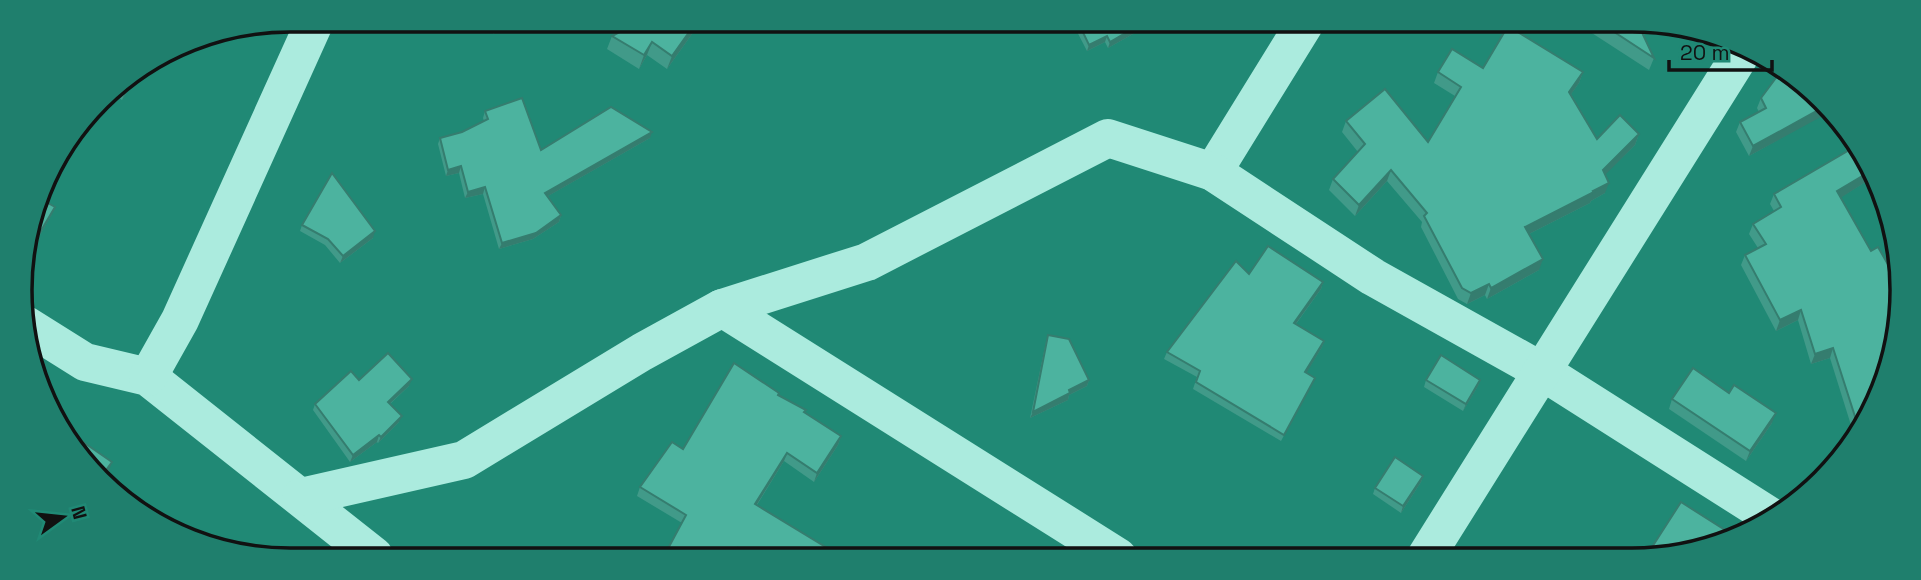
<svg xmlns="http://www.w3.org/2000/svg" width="1921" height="580" viewBox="0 0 1921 580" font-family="'Space Grotesk',sans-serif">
	<rect width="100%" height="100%" fill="#208975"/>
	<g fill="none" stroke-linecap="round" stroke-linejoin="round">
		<g stroke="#abebde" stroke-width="38">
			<polyline points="1213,172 1305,23"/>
			<polyline points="722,308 1118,557"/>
			<polyline points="26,325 85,362 148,377 374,556"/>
			<polyline points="148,377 180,320 316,19"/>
			<polyline points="301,497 464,460 642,352 722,308 867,262 1108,138 1213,172 1373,277 1543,372 1773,518"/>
			<polyline points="1425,558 1744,49"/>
		</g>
	</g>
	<g fill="#419a89">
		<polygon points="474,20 502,20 494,34"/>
		<polygon points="605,20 697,21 692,34 667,69 647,55 639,69 607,49 612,36 618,33"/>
		<polygon points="1072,22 1150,23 1149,25 1108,48 1105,42 1087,51"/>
		<polygon points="1582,24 1638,24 1654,58 1649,70 1581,26"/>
		<polygon points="1779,64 1782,65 1828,112 1749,156 1736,132 1740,122 1759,112 1757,108 1761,98 1782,71 1778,66"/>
		<polygon points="142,67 122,100 108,90 111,87"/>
		<polygon points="1483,68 1583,72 1579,83 1571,94 1597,139 1639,134 1635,145 1605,174 1605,193 1591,201 1590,203 1529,234 1539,270 1487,299 1485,295 1467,304 1458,299 1421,227 1422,222 1387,181 1355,216 1329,190 1333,179 1358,152 1342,132 1346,121 1428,142 1455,96 1434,83 1438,72"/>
		<polygon points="485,111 541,150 650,138 548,196 561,215 559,222 533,239 499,249 483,194 465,198 459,173 446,176 438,144 440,138 462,132 484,121 483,118"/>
		<polygon points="1872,178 1841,197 1866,425 1855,438 1830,358 1811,364 1798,320 1776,331 1741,265 1745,255 1758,248 1749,234 1753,224 1774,211 1770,204 1774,194"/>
		<polygon points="39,198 52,214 30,252 24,248"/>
		<polygon points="302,225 373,238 340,263 325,245 300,231"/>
		<polygon points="1249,274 1323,282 1321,289 1296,324 1324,341 1322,347 1306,373 1312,384 1281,441 1193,389 1197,377 1164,359 1167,352"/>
		<polygon points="1048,335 1089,380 1087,386 1069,395 1068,400 1030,418 1046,342"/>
		<polygon points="359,380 409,386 390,404 399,422 378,443 377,442 350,462 313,410 315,404"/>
		<polygon points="1426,380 1480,380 1478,386 1463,411 1424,387"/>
		<polygon points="1729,393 1772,423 1746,461 1669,409 1672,399"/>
		<polygon points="779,395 841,436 838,445 814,482 784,461 757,505 842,557 664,556 682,523 637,496 640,487 683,449"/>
		<polygon points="1423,476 1421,482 1401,513 1373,494 1375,488"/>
	</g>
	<g fill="#357d6f">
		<polygon points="499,20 502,20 494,34 499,21"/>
		<polygon points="697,21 692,34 667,69 672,56"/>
		<polygon points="1144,22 1150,23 1149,25 1108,48 1110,42"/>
		<polygon points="1107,36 1105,42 1087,51 1089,45"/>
		<polygon points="652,42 647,55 639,69 644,55"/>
		<polygon points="142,67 122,100 126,90 139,70"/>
		<polygon points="1583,72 1579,83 1565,103 1569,92"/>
		<polygon points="1824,107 1828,112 1828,113 1749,156 1753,146"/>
		<polygon points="652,132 650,138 543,199 545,193"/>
		<polygon points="1639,134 1635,145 1599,181 1603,170"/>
		<polygon points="461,166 459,173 446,176 448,170"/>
		<polygon points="1391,170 1387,181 1355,216 1359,205"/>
		<polygon points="1869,172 1872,178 1834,202 1837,191"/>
		<polygon points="1609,183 1605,193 1591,201 1590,203 1521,238 1525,227"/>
		<polygon points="485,187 483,194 465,198 468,192"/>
		<polygon points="55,207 52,214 30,252 32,246"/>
		<polygon points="561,215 559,222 533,239 499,249 502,243"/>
		<polygon points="375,231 373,238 340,263 343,256"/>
		<polygon points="1543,259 1539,270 1487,299 1491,288"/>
		<polygon points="1323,282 1321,289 1292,329 1294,323"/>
		<polygon points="1489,284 1485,295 1467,304 1471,293"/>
		<polygon points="1801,310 1798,320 1776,331 1780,320"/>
		<polygon points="1324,341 1322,347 1303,379 1305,372"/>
		<polygon points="1833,348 1830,358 1811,364 1815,354"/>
		<polygon points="412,379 409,386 385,408 388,402"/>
		<polygon points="1089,380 1087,386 1069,395 1068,400 1030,418 1033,412 1069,390"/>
		<polygon points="1480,380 1478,386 1463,411 1466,404"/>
		<polygon points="1776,413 1772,423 1746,461 1750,451"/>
		<polygon points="402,416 399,422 378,443 381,437"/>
		<polygon points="379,435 377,442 350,462 353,455"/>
		<polygon points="841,436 838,445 814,482 817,473"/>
		<polygon points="787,453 784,461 752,512 755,504"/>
		<polygon points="112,462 108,473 103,479 101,477"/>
		<polygon points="1423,476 1421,482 1401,513 1403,506"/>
	</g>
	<g fill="#4cb39f" stroke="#357d6f" stroke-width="2">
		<polygon points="625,21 697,21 672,56 652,42 644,55 612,36 631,26"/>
		<polygon points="1078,22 1144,22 1110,42 1107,36 1089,45"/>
		<polygon points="1602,24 1638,24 1654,58"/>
		<polygon points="1508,26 1583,72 1569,92 1597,139 1620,115 1639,134 1603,170 1609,183 1593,191 1594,192 1525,227 1543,259 1491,288 1489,284 1471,293 1462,288 1424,216 1427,213 1391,170 1359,205 1333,179 1365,144 1346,121 1385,89 1428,142 1461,87 1438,72 1452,49 1483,68"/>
		<polygon points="1784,67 1824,107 1753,146 1740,122 1766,108 1761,98"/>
		<polygon points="139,70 126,90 116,84"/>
		<polygon points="522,98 541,150 611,107 652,132 545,193 561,215 536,233 502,243 485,187 468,192 461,166 448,170 440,138 462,132 488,119 485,111"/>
		<polygon points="1858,145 1869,172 1837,191 1871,251 1878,247 1890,268 1897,265 1896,343 1866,425 1860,432 1833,348 1815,354 1801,310 1780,320 1745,255 1766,244 1753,224 1781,207 1774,194"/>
		<polygon points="332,173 375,231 343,256 328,239 302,225"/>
		<polygon points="39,198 55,207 32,246 26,242"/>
		<polygon points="1268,246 1323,282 1294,323 1324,341 1305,372 1315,378 1284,435 1196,382 1200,371 1167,352 1236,261 1249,274"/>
		<polygon points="1048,335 1069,339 1089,380 1069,390 1070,393 1033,412"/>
		<polygon points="388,353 412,379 388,402 402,416 381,437 379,435 353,455 315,404 351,371 359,380"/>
		<polygon points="1441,355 1480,380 1466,404 1426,380"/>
		<polygon points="734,363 779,393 778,395 806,410 804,412 841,436 817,473 787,453 755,504 842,557 750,557 738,548 732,557 664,556 686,515 640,487 672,442 683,449"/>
		<polygon points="1693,368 1729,393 1734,385 1776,413 1750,451 1672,399"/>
		<polygon points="70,433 112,462 101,477 65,441"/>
		<polygon points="1395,457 1423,476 1403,506 1375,488"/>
		<polygon points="1681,502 1736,537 1666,558 1645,558"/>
	</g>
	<path d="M0 0H1921V580H0ZM290 32H1632A258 258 0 0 1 1890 290V290A258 258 0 0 1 1632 548H290A258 258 0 0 1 32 290V290A258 258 0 0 1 290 32Z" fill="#1f7f6d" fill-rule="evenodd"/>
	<path fill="none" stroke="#111" stroke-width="3.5" d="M290 32H1632A258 258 0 0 1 1890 290V290A258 258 0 0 1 1632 548H290A258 258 0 0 1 32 290V290A258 258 0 0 1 290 32Z"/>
	<g transform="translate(63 517) rotate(75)" stroke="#208975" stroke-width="5" paint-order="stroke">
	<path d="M0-5L12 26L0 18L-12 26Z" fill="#111111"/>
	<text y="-10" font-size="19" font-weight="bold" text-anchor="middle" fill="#111111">N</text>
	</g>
	<path d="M1669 60v10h103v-10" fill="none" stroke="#111111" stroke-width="3.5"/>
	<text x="1680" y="60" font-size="21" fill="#111111" stroke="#208975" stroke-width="5" paint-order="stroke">20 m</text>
</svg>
